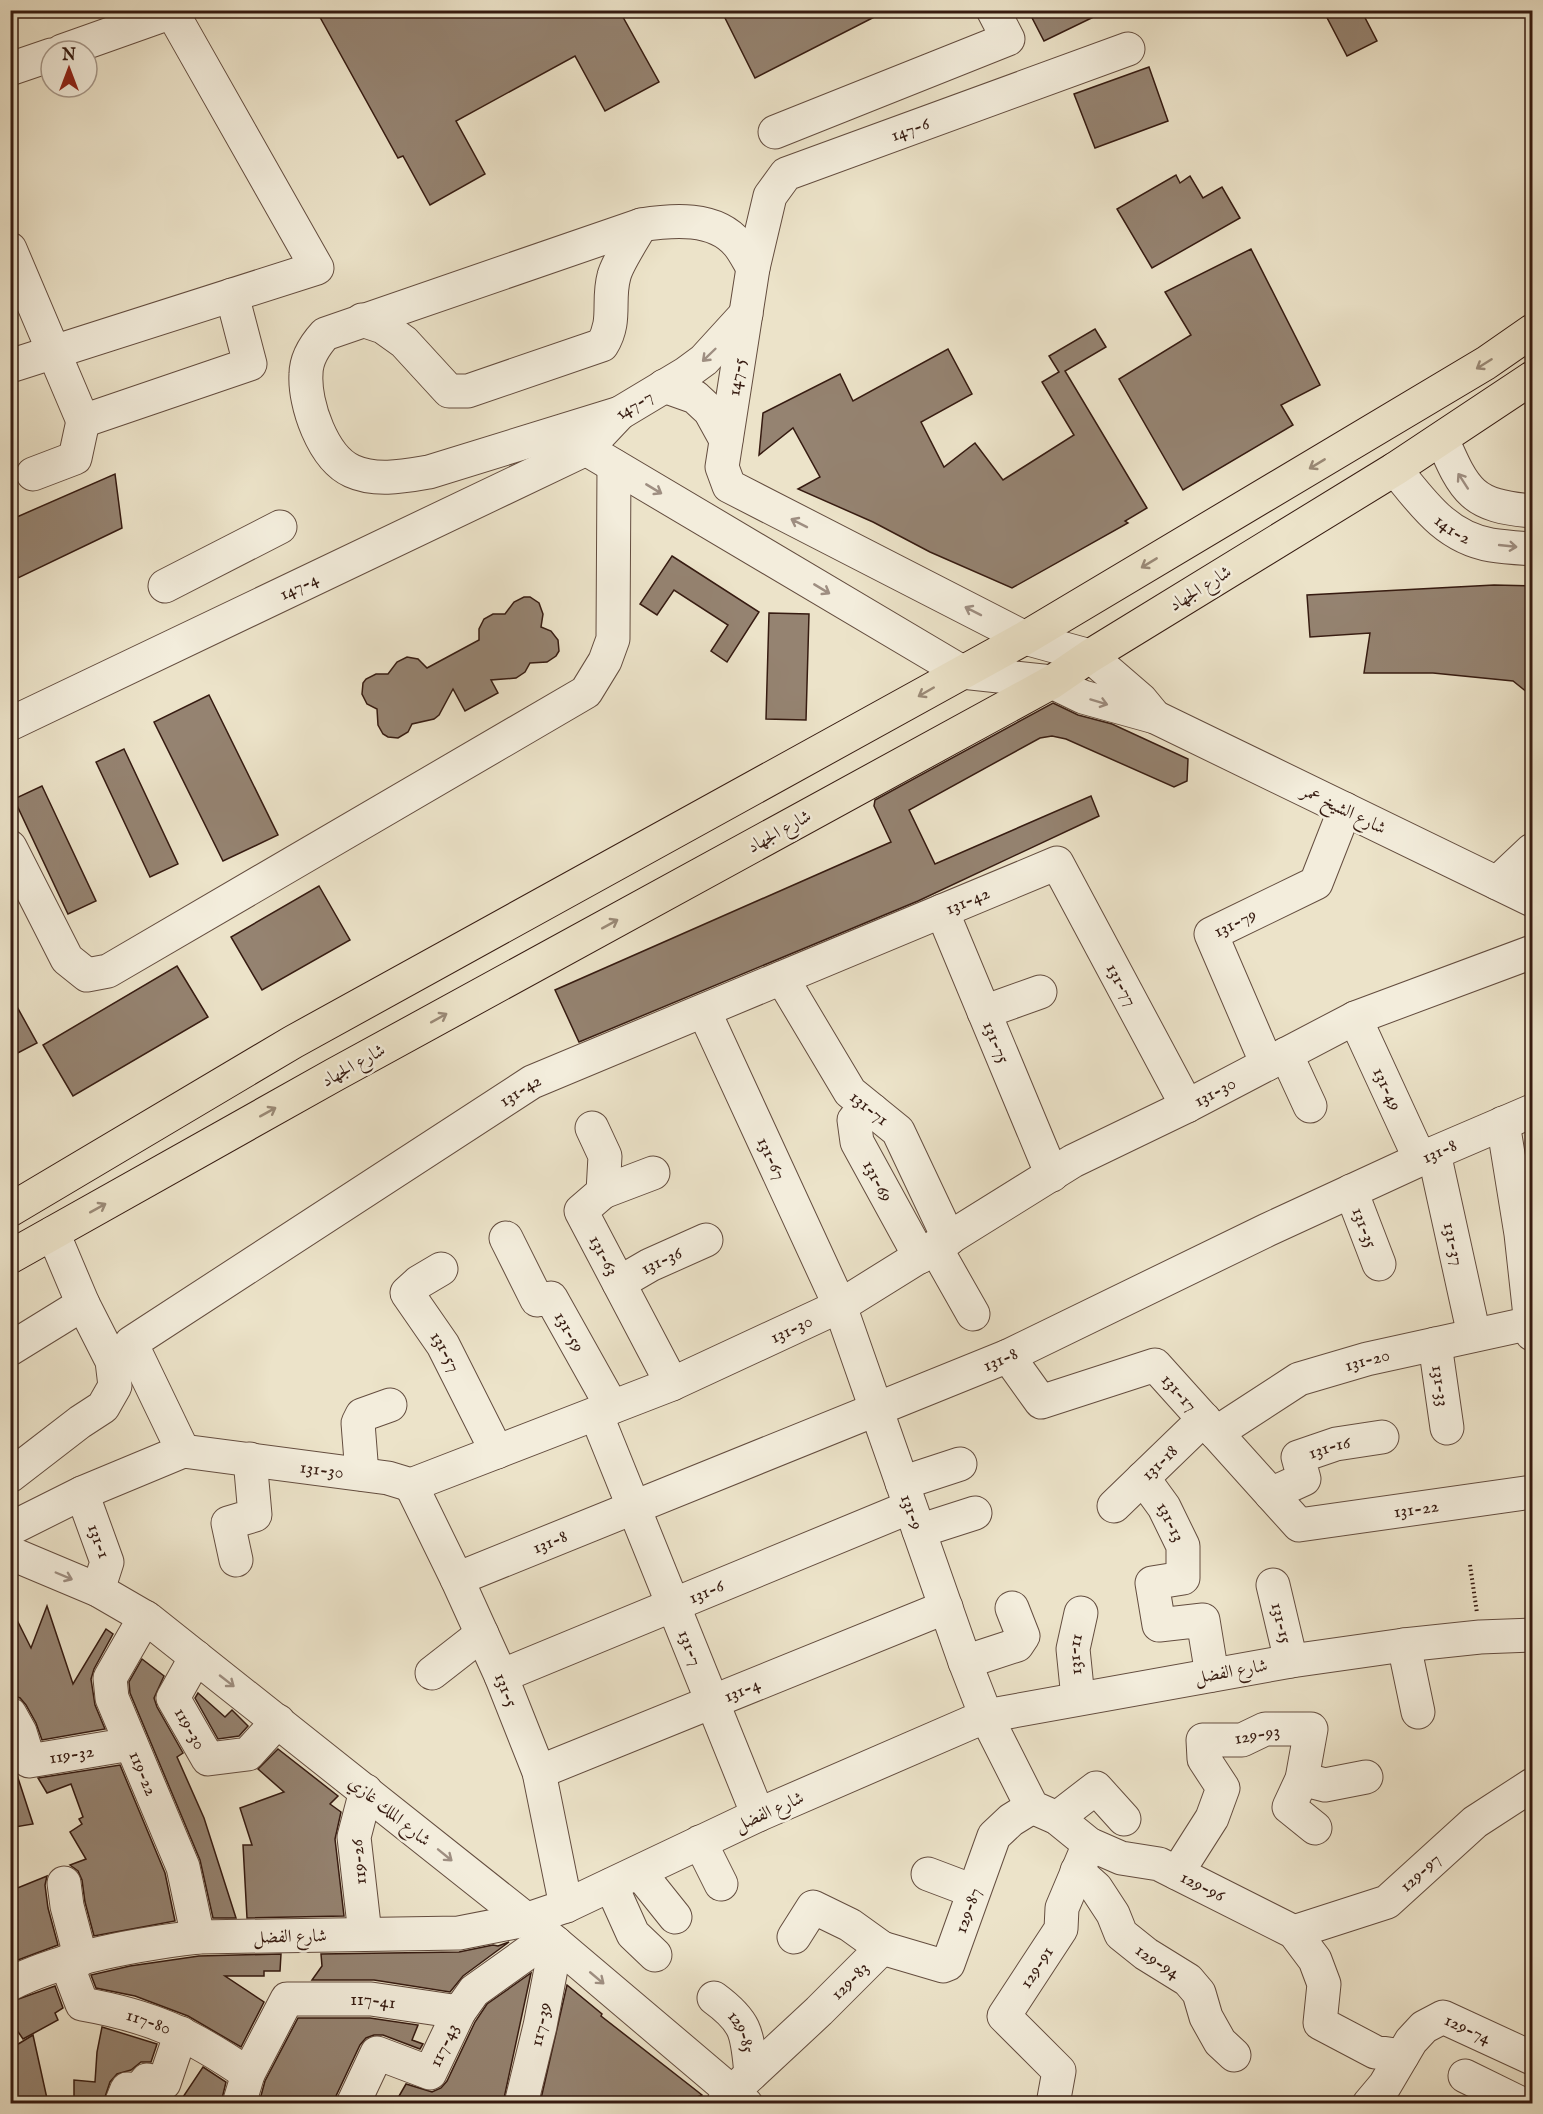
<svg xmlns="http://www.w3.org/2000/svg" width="1543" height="2114" viewBox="0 0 1543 2114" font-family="'IM FELL English',Amiri,serif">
	<rect width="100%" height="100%" fill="#ece3c9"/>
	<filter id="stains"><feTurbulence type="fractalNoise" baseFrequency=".00333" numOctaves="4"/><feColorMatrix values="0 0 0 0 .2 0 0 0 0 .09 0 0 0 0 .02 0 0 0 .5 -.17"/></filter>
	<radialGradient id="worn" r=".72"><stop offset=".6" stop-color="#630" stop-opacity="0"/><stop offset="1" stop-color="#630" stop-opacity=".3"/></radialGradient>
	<g fill="#958371" stroke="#361b11" stroke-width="1.5">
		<polygon points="316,10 619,10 659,82 605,111 575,56 456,121 485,174 430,205 403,156 398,158"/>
		<polygon points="721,10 888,10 755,78"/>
		<polygon points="1028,10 1108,10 1044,41"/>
		<polygon points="1323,10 1361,10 1377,41 1347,56"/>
		<polygon points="1149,67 1168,121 1095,148 1074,94"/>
		<polygon points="1176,175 1180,183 1190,176 1203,198 1222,187 1240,218 1152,268 1117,209"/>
		<polygon points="1251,249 1320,385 1281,405 1293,425 1183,490 1119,379 1191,335 1165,292"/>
		<polygon points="1095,329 1106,347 1065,371 1147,508 1125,521 1128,523 1012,588 930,552 873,522 798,489 820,477 793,428 759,455 763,413 840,374 853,401 948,349 972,394 921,422 944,467 975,443 1003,480 1074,435 1042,382 1059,372 1049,356"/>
		<polygon points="115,474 122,528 18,578 10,520"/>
		<polygon points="672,556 759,612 727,662 711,651 728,625 674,590 657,615 640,604"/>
		<polygon points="1494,585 1533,586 1533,697 1513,681 1433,673 1364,673 1370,633 1310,637 1307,595"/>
		<polygon points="524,597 530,597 539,603 543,614 541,627 551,631 558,640 559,651 556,656 547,662 530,663 525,672 516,678 491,680 498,693 465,711 453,689 439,715 434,719 412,724 408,732 398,738 388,737 383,734 378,725 377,709 367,704 362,694 363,683 366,679 376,674 388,674 397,662 407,657 418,659 427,668 479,640 479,629 484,619 493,614 505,614 514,602"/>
		<polygon points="769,613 809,614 806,720 766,719"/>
		<polygon points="209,695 278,835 223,861 154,722"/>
		<polygon points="1053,703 1078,715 1112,724 1188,759 1187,781 1174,787 1066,739 1052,736 1040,738 909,810 935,864 1091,796 1099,816 918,901 579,1042 555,990 891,842 874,806 875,800"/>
		<polygon points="124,749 178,864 150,877 96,762"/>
		<polygon points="42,786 96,901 68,914 14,799"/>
		<polygon points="319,886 350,940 262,990 231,937"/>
		<polygon points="177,966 208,1017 73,1096 43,1045"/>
		<polygon points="10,994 37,1043 10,1057"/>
		<polygon points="10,1606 31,1648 47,1606 73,1684 106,1629 113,1634 94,1669 91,1679 95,1705 105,1729 42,1740 36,1723 26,1705 20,1698 10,1694"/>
		<polygon points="142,1659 164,1676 154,1698 157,1707 183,1753 177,1757 204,1818 236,1918 213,1918 200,1860 130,1693 129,1682"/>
		<polygon points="198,1693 225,1717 232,1710 248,1726 239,1736 218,1739 195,1698"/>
		<polygon points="278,1749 338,1796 330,1804 341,1812 335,1839 344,1916 247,1918 243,1845 252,1845 240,1808 284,1792 258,1769"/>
		<polygon points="120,1765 165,1873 175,1921 94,1936 85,1902 82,1880 78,1871 70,1865 86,1859 70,1832 82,1824 79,1819 83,1817 71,1784 47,1793 38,1778"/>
		<polygon points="10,1767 17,1775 33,1824 15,1827 10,1811"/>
		<polygon points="47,1876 45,1885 48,1908 58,1945 10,1963 10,1891"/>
		<polygon points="509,1942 463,1976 450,1992 374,1980 312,1980 322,1966 321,1954 459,1952 493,1945 498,1946"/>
		<polygon points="281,1954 280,1971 264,1971 264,1976 225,1976 264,2002 241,2047 188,2016 135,1996 96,1988 91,1975 130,1966 199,1956"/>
		<polygon points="531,1973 503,2103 395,2103 406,2084 432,2092 441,2088 447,2081 475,2022 487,2004"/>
		<polygon points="567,1985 602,2014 601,2016 702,2095 692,2099 693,2103 540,2103"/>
		<polygon points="55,1986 63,2008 55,2013 58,2020 23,2039 10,2020 10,2002"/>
		<polygon points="298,2018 370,2018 418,2025 412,2040 423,2044 420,2049 383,2035 374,2035 366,2038 360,2045 336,2096 335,2103 259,2103 265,2081"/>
		<polygon points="102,2027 157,2044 151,2062 141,2062 131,2070 117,2074 110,2082 103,2103 74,2103 74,2080 95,2082 97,2052"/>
		<polygon points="33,2035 48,2103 19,2103 10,2087 10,2049"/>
		<polygon points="203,2067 226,2082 221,2103 179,2103"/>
	</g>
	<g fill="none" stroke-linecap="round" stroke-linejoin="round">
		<defs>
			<g id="minor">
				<polyline points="1128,49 786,174 770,196 753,268 722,467 729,486 1025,638 1090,656 1141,700 1155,717"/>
				<polyline points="10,69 51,55"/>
				<polyline points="775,132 1008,39 993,10"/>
				<polyline points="10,249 83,421 250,364 232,295"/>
				<path d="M362 320 383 327 404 342 449 391H468L602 345C617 321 607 301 614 276 617 263 634 238 641 225"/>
				<polyline points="10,366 317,268 172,12 62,51"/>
				<polyline points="664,386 695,397 710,411 726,440"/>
				<path d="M620 413 429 472C405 476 376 482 352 471 323 458 304 404 306 374 306 358 315 345 325 334L641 225C672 220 715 216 738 244 744 251 748 260 753 268"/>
				<path d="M1442 439C1465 492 1472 506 1532 511"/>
				<polyline points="586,449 962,672 1052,682 1083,697 1155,717 1532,900"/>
				<path id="s1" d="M1395 469C1422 502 1445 537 1491 545 1504 547 1519 548 1532 549"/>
				<polyline points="33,474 75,458 83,421"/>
				<polyline points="165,586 280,527"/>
				<path id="s2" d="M10 724 586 449 620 413 685 374 704 360 746 314"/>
				<polyline points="10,847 67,959 87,975 108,971 586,692 605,661 613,639 614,466"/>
				<polyline points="1497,883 1532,850"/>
				<path id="s3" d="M942 911 1052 1175"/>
				<path id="s4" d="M782 978 850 1092 898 1131 949 1239"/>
				<path id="s5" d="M704 1011 840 1306 965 1662 986 1716 1032 1807 1057 1818 1089 1844 1121 1858 1159 1864 1294 1932 1315 1960 1324 1984 1320 2023 1375 2052 1402 2056"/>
				<polyline points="984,1012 1040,992"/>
				<path id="s6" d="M1355 1018 1420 1159"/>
				<polyline points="1286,1054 1310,1106"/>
				<path id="s7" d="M1267 1064 1211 934 1316 883 1345 809"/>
				<path id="s8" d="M872 1110 854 1120 857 1142 920 1257"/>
				<polyline points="1503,1123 1521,1234 1532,1334"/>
				<path id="s9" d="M592 1128 605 1156 603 1192 581 1211 672 1384"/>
				<path id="s10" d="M1434 1153 1474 1335"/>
				<path id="s11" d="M1351 1191 1379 1264"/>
				<polyline points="603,1192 653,1173"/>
				<path id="s12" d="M506 1238 537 1300 551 1298 612 1407"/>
				<polyline points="935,1247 973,1314"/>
				<path id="s13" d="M441 1269 419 1282 407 1293 443 1345 497 1452"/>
				<path id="s14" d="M619 1283 650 1265 706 1240"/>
				<path id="s15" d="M1435 1344 1447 1428"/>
				<polyline points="10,1349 83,1304"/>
				<path id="s16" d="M1008 1356 1041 1402 1155 1365 1299 1525 1532 1492"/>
				<path id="s17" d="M596 1414 758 1815"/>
				<path id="s18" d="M1216 1433 1299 1379 1367 1359 1531 1323"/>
				<path id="s19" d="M183 1451 131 1343 532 1082 1057 863 1187 1106"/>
				<polyline points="362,1474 358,1423 362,1415 390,1405"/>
				<polyline points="10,1476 80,1422 103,1407 115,1386 112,1361 83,1304 53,1233"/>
				<path id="s20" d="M1143 1478 1164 1507 1183 1546V1578L1152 1583 1159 1625 1203 1620 1212 1675"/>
				<polyline points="902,1483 960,1464"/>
				<path id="s21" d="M411 1485 457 1579 501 1676 539 1772 566 1906"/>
				<path id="s22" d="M82 1493 107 1562 98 1590"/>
				<path id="s23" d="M1271 1494 1304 1479 1298 1457 1336 1444 1382 1437"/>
				<path id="s24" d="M1114 1506 1204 1419"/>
				<path id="s25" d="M10 1529 82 1493 183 1451 388 1478 411 1485 672 1384 840 1306 1073 1161 1187 1106 1355 1018 1532 952"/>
				<polyline points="919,1531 975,1513"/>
				<polyline points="10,1553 98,1590 148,1619 556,1943 746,2104"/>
				<polyline points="236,1560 228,1523 255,1515 250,1459"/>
				<path id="s26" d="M457 1579 1008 1356 1267 1230 1434 1153 1532 1111"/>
				<path id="s27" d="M1273 1585 1291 1661"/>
				<path id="s28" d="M145 1617 110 1678 112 1698 183 1867 198 1937"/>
				<polyline points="1404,1645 1418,1712"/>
				<path id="s29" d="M196 1657 173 1698 208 1759 248 1754 278 1721"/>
				<polyline points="965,1662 1017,1645 1023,1636 1012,1608"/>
				<polyline points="432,1673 482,1634"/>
				<path id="s30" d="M501 1676 910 1507"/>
				<path id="s31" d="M1078 1698 1073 1649 1081 1613"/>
				<path id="s32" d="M10 1714 20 1732 29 1761 131 1744"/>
				<path id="s33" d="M539 1772 946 1607"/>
				<polyline points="1302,1779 1325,1785 1366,1777"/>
				<polyline points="1057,1818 1096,1788 1124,1819"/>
				<polyline points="700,1842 721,1884"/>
				<path id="s34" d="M1077 1871 1096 1888 1113 1914 1121 1934 1146 1954 1188 1980 1199 1993 1206 2017 1220 2042 1234 2055"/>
				<polyline points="639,1872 675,1917"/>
				<polyline points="1177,1873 1212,1818 1223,1788 1204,1759 1203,1740 1242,1740 1265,1729 1311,1729 1302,1779 1289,1807 1315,1828"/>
				<polyline points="928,1874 973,1891"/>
				<polyline points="64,1883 67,1906 81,1959"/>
				<polyline points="611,1885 633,1934 655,1955"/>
				<path id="s35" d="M1294 1932 1387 1902 1475 1822 1532 1785"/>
				<polyline points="365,1934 354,1837 366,1791"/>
				<path id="s36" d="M882 1948 943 1966 948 1964 994 1836 1011 1820 1032 1807"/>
				<path id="s37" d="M66 1962 82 2004C151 2016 190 2034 248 2074"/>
				<path d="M10 1984C63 1957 139 1944 198 1937L459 1933 525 1920 566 1906 758 1815 986 1716 1291 1661 1404 1645 1480 1637 1532 1635"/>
				<path id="s38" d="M714 1998C748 2023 747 2034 751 2074"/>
				<polyline points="1465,2076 1522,2104"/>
				<polyline points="121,2104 127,2089 139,2090 147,2080 164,2083 181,2033"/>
				<path id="s39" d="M239 2104 248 2074 287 1999H371L459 2012 474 1991 548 1938"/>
				<path id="s40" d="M353 2104 377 2053 430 2073 459 2012"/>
				<path id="s41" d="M521 2104 540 2026 556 1943"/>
				<path id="s42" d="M723 2104 732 2092 819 2011 882 1948 850 1925 813 1907 794 1937"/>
				<path id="s43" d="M1053 2104 1059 2071 1004 2016 1061 1929 1062 1908 1089 1844"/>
				<path id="s44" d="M1369 2104 1385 2085 1411 2041 1424 2027 1443 2017 1532 2058"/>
			</g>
			<g id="major">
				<polyline points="10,1210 293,1042 1025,638 1486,363 1532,331"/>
				<polyline points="10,1257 334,1075 1052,682 1090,656 1395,469 1532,378"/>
			</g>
		</defs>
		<use href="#minor" stroke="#644d3f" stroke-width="35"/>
		<use href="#major" stroke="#361b11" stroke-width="35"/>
		<polyline stroke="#361b11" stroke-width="4" stroke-dasharray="1.5 3" stroke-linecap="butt" points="1470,1565 1477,1613"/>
		<use href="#minor" stroke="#f3eddc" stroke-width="33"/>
		<use href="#major" stroke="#ece3c9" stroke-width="33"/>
	</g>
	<defs><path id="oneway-shaft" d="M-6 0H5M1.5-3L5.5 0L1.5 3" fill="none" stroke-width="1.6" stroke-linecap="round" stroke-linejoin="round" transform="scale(1.5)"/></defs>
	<g stroke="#9e8e81">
		<use href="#oneway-shaft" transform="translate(709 355) rotate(136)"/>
		<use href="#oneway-shaft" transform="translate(1463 481) rotate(-123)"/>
		<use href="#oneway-shaft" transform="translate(654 489) rotate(31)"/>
		<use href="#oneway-shaft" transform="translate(799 523) rotate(-153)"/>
		<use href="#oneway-shaft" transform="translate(1508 546) rotate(6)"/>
		<use href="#oneway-shaft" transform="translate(822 589) rotate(31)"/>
		<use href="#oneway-shaft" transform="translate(973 611) rotate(-153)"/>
		<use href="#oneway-shaft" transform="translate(1099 702) rotate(17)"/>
		<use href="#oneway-shaft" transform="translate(64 1576) rotate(23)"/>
		<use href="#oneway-shaft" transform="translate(227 1681) rotate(38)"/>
		<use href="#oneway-shaft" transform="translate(445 1855) rotate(39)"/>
		<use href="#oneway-shaft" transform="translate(597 1978) rotate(40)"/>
	</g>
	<g stroke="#9a8976">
		<use href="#oneway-shaft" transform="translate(1484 364) rotate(148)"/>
		<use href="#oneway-shaft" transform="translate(1317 464) rotate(149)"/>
		<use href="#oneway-shaft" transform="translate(1149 563) rotate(149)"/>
		<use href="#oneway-shaft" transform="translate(926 692) rotate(150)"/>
		<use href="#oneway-shaft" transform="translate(610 924) rotate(-29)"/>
		<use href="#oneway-shaft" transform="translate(439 1018) rotate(-29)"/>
		<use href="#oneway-shaft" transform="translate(268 1112) rotate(-29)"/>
		<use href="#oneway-shaft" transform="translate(98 1208) rotate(-29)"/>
	</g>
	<g text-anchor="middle" stroke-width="5" stroke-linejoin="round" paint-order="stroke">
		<g font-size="18" fill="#361b11" stroke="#f3eddc">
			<text transform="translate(910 129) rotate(-20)" y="6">147-6</text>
			<text transform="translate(736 377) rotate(-81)" y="6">147-5</text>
			<text dy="6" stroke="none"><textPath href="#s2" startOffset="704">147-7</textPath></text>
			<text dy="6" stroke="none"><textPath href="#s1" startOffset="84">141-2</textPath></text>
			<text dy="6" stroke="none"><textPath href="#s2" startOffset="320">147-4</textPath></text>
			<text transform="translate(1200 588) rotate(-32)" y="6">شارع الجهاد</text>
			<text transform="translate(1344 809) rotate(26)" y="6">شارع الشيخ عمر</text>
			<text transform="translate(779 831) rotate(-29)" y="6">شارع الجهاد</text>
			<text dy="6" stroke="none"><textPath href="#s19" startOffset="1070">131-42</textPath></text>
			<text dy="6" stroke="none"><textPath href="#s7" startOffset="168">131-79</textPath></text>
			<text dy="6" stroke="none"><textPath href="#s19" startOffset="1305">131-77</textPath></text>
			<text dy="6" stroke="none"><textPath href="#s3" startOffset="142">131-75</textPath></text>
			<text transform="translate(353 1065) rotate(-29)" y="6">شارع الجهاد</text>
			<text dy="6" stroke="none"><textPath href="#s6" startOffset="78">131-49</textPath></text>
			<text dy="6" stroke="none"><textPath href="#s25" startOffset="1318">131-30</textPath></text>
			<text dy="6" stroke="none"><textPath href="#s19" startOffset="584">131-42</textPath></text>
			<text dy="6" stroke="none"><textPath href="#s4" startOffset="158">131-71</textPath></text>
			<text dy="6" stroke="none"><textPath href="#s26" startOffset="1072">131-8</textPath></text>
			<text dy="6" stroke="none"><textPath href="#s5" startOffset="162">131-67</textPath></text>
			<text dy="6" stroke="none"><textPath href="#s8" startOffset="87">131-69</textPath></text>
			<text dy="6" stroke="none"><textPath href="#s11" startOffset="39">131-35</textPath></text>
			<text dy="6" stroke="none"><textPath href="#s10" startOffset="93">131-37</textPath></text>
			<text dy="6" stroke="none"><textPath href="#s9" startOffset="146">131-63</textPath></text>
			<text dy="6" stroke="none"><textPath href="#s14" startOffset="48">131-36</textPath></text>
			<text dy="6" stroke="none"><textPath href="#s25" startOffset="832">131-30</textPath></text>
			<text dy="6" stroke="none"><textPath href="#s12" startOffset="122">131-59</textPath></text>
			<text dy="6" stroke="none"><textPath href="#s13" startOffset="112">131-57</textPath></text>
			<text dy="6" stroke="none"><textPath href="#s26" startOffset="586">131-8</textPath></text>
			<text dy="6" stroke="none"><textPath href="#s18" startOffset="170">131-20</textPath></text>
			<text dy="6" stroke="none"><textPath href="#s15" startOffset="42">131-33</textPath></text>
			<text dy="6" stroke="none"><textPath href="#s16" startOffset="213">131-17</textPath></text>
			<text dy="6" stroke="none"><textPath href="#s23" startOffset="92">131-16</textPath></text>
			<text dy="6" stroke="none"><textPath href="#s24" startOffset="63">131-18</textPath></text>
			<text dy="6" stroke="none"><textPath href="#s25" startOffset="330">131-30</textPath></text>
			<text dy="6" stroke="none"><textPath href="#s16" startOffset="510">131-22</textPath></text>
			<text dy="6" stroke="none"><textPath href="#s5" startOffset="543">131-9</textPath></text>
			<text dy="6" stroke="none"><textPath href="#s20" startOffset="52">131-13</textPath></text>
			<text dy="6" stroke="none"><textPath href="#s26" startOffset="100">131-8</textPath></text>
			<text dy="6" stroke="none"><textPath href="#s22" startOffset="51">131-1</textPath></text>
			<text dy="6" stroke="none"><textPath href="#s30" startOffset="222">131-6</textPath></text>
			<text dy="6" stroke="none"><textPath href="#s27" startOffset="39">131-15</textPath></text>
			<text dy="6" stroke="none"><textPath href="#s17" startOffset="252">131-7</textPath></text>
			<text dy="6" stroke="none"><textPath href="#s31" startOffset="44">131-11</textPath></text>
			<text transform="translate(1231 1671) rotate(-10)" y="6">شارع الفضل</text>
			<text dy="6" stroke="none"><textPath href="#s21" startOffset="226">131-5</textPath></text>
			<text dy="6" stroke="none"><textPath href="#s33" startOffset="219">131-4</textPath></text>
			<text dy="6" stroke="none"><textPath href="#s29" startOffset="82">119-30</textPath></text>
			<text transform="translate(1257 1734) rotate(-10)" y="6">129-93</text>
			<text dy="6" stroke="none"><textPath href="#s32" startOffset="94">119-32</textPath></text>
			<text dy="6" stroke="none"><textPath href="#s28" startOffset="172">119-22</textPath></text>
			<text transform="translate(390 1811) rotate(39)" y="6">شارع الملك غازي</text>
			<text transform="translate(769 1811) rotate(-24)" y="6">شارع الفضل</text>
			<text transform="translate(358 1862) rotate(-95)" y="6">119-26</text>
			<text dy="6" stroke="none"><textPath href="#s35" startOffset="142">129-97</textPath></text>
			<text dy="6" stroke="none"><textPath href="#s5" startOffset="1053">129-96</textPath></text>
			<text dy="6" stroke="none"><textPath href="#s36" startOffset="126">129-87</textPath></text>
			<text transform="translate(290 1936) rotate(-1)" y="6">شارع الفضل</text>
			<text dy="6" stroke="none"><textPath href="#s34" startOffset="124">129-94</textPath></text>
			<text dy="6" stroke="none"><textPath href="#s43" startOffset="170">129-91</textPath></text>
			<text dy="6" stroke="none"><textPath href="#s42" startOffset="177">129-83</textPath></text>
			<text dy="6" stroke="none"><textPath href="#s39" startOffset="202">117-41</textPath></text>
			<text dy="6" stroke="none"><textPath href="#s37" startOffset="114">117-80</textPath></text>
			<text dy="6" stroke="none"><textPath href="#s41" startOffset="82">117-39</textPath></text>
			<text dy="6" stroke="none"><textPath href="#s44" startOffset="144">129-74</textPath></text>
			<text dy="6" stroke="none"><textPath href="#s38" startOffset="45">129-85</textPath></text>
			<text dy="6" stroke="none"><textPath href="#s40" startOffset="144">117-43</textPath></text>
		</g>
	</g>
	<rect width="1543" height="2114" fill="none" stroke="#ece3c9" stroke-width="36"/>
	<rect x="12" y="12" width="1519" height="2090" fill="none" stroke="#361b11" stroke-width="3"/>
	<rect x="18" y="18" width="1507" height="2078" fill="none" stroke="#361b11" stroke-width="1.5"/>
	<g transform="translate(69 69)"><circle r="28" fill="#f3eddc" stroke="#a7998b" stroke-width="1.5"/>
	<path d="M0-4.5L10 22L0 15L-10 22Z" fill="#8f2418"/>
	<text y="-9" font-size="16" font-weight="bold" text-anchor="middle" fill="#361b11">N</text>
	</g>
	<rect width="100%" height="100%" filter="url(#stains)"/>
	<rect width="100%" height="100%" fill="url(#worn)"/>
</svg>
